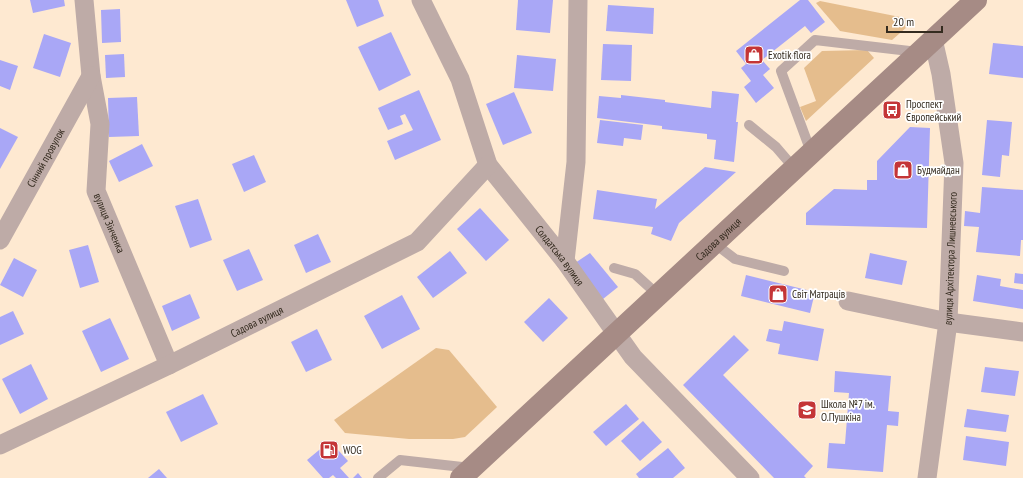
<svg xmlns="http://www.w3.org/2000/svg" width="1023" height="478" viewBox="0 0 1023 478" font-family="'PT Sans Narrow',sans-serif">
	<rect width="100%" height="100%" fill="#fee9d1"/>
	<g fill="#e5bd8d">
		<polygon points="820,1 915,20 892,40 840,31 816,3"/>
		<polygon points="867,50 874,58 806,121 800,107 816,101 804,68 822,51"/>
		<polygon points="436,348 449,350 497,407 465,437 453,439 409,439 345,433 334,420"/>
	</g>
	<g fill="#a9a7f6">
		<polygon points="30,0 64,0 65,6 33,13"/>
		<polygon points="346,0 378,0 384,16 357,27"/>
		<polygon points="518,0 553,0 550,33 516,30"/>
		<polygon points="800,0 808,0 825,22 811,33 805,26 762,60 770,69 763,75 774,88 756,103 744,87 751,81 741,68 746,64 736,51"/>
		<polygon points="608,5 654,8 653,34 606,31"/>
		<polygon points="120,9 121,42 102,43 101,10"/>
		<polygon points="391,32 411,75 379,91 358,47"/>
		<polygon points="44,34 71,43 60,77 33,68"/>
		<polygon points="993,43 1023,46 1023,78 989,74"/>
		<polygon points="603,44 632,45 631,81 601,80"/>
		<polygon points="124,54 125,77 106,78 105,55"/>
		<polygon points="517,55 556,59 553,91 514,88"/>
		<polygon points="0,60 18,66 10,90 0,86"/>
		<polygon points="419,90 441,140 395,160 387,141 413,130 405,114 400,116 403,124 388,130 378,108"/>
		<polygon points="712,91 739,94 736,122 738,122 734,162 714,159 716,140 707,139 707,134 662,129 662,126 597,118 599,96 621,98 621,95 665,100 665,102 711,108"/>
		<polygon points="514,92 532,133 503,145 486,104"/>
		<polygon points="137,97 139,136 109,137 108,98"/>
		<polygon points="600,120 643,125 641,140 624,138 623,146 597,143"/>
		<polygon points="987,120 1012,122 1009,156 1002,155 1000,177 982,175"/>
		<polygon points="910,127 930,128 927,228 806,225 806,213 834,189 867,190 867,180 877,180 877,161"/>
		<polygon points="0,128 18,137 0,169"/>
		<polygon points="142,144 153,166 119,182 109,161"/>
		<polygon points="254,155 266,182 244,192 232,164"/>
		<polygon points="705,167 736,172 679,223 671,241 651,234 653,227 593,219 597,190 657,199 655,209"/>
		<polygon points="982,187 1023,190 1023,240 1021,240 1020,256 976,252 979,227 964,226 965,211 980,213"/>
		<polygon points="198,199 212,240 190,248 175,206"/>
		<polygon points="480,208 509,240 486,261 457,229"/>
		<polygon points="318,234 331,262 306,273 294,245"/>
		<polygon points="88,245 99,282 80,288 69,250"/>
		<polygon points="249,249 263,280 237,291 223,260"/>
		<polygon points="450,251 467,273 433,298 417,277"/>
		<polygon points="590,253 618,287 603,299 575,263"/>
		<polygon points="870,253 907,261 902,285 865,278"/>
		<polygon points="14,258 37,270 23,297 0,285"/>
		<polygon points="1015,273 1023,274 1023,284 1014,283"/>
		<polygon points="746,275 815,292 810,313 741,296"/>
		<polygon points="977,275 1001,279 1000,286 1023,290 1023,309 973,301"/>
		<polygon points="190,294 200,318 172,331 162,306"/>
		<polygon points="402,295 420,329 382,349 364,316"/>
		<polygon points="549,298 568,318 543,342 524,322"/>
		<polygon points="13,311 24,334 0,345 0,317"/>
		<polygon points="110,318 129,359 101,372 82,331"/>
		<polygon points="784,321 824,329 818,361 778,354 780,344 766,341 769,329 782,331"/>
		<polygon points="317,329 332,360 306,372 291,342"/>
		<polygon points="734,335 749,350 723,375 813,466 804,476 806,478 774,478 683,385"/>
		<polygon points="31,364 48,399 20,414 2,379"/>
		<polygon points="985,367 1019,371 1015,396 981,392"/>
		<polygon points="835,371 891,376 888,411 899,412 898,426 887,425 883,472 827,468 829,443 845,444 849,393 834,392"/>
		<polygon points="203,394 218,424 181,442 166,412"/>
		<polygon points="626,404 639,419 606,446 593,432"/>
		<polygon points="967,409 1009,415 1006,432 964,427"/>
		<polygon points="643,421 662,442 640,461 621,441"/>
		<polygon points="966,436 1009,442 1006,466 963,460"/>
		<polygon points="330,441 348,461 340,468 349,478 336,478 333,475 329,478 323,478 307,460"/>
		<polygon points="668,448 685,468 673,478 639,478 636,474"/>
		<polygon points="159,469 167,478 148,478"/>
		<polygon points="358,473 362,478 353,478"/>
	</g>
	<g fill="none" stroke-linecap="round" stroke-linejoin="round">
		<g stroke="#beaba7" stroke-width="10">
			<polyline points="749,125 776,147 794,168"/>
			<polyline points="811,152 781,71 815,40 918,52"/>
			<polyline points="714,243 735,259 784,271"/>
			<polyline points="614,268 635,274 658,295"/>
			<polyline points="378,478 400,460 471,468"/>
		</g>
		<g stroke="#beaba7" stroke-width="19">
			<path id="s1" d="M84 0 91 76 100 124 96 191 169 365"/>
			<path id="s2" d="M421 0 460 79 488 165 565 261 633 357 750 478"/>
			<path id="s3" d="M0 240 91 76"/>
			<polyline points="565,261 576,162 578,0"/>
			<polyline points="848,301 948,322 1023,332"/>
			<path id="s4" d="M0 445 169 365 417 242 488 165"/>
			<path id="s5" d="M927 478 948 322 954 163 941 74 933 39"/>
		</g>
		<path stroke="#a68b85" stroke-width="22" id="s6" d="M461 478 976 0"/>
	</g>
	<defs>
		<symbol id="shop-square" viewBox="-11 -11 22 22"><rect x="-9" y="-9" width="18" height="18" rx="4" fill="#c43537" stroke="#fff"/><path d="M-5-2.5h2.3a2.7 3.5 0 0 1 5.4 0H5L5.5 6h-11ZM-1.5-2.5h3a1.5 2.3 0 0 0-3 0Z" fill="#fff"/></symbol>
		<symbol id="bus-square" viewBox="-11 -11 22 22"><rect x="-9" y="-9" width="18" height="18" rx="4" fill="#c43537" stroke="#fff"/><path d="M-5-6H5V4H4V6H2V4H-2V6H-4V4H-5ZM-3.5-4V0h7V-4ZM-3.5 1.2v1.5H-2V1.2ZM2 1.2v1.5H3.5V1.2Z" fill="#fff"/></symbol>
		<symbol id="school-square" viewBox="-11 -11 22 22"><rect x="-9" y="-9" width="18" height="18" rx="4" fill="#c43537" stroke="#fff"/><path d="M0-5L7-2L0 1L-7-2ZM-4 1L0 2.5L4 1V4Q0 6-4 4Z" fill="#fff"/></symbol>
		<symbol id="fuel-square" viewBox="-11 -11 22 22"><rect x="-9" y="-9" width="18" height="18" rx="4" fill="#c43537" stroke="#fff"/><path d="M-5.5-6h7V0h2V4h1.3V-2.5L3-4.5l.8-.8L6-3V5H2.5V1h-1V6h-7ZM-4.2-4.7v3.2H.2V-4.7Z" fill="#fff"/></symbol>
	</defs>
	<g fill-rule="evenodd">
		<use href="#shop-square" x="743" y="44" width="22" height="22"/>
		<use href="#bus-square" x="881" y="99" width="22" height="22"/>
		<use href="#shop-square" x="892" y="159" width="22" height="22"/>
		<use href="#shop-square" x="767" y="283" width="22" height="22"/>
		<use href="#school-square" x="796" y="399" width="22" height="22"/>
		<use href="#fuel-square" x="318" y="439" width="22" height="22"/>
	</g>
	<g text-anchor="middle" stroke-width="3.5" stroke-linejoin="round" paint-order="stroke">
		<g font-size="11" fill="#342b1f" stroke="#fff" text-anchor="start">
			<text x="768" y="59">Exotik flora</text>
			<text x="906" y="108">Проспект<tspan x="906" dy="13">Європейський</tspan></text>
			<text x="917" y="174">Будмайдан</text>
			<text x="792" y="298">Світ Матраців</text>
			<text x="821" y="408">Школа №7 ім.<tspan x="821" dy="13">О.Пушкіна</tspan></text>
			<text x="343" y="454">WOG</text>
		</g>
		<g font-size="11" fill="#342b1f" stroke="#fff">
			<text dy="4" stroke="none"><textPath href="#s3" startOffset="94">Сінний провулок</textPath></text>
			<text dy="4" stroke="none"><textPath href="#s1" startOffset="227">вулиця Зінченка</textPath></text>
			<text dy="4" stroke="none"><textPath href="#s6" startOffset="351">Садова вулиця</textPath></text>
			<text dy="4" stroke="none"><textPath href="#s2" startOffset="294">Солдатська вулиця</textPath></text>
			<text dy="4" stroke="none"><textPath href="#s5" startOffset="221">вулиця Архітектора Лишневського</textPath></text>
			<text dy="4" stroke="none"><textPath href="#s4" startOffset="285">Садова вулиця</textPath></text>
		</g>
	</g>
	<path d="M887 26v6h55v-6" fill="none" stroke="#342b1f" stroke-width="2"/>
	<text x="893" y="26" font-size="12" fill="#342b1f" stroke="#ffffff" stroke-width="3" paint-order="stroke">20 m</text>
</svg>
